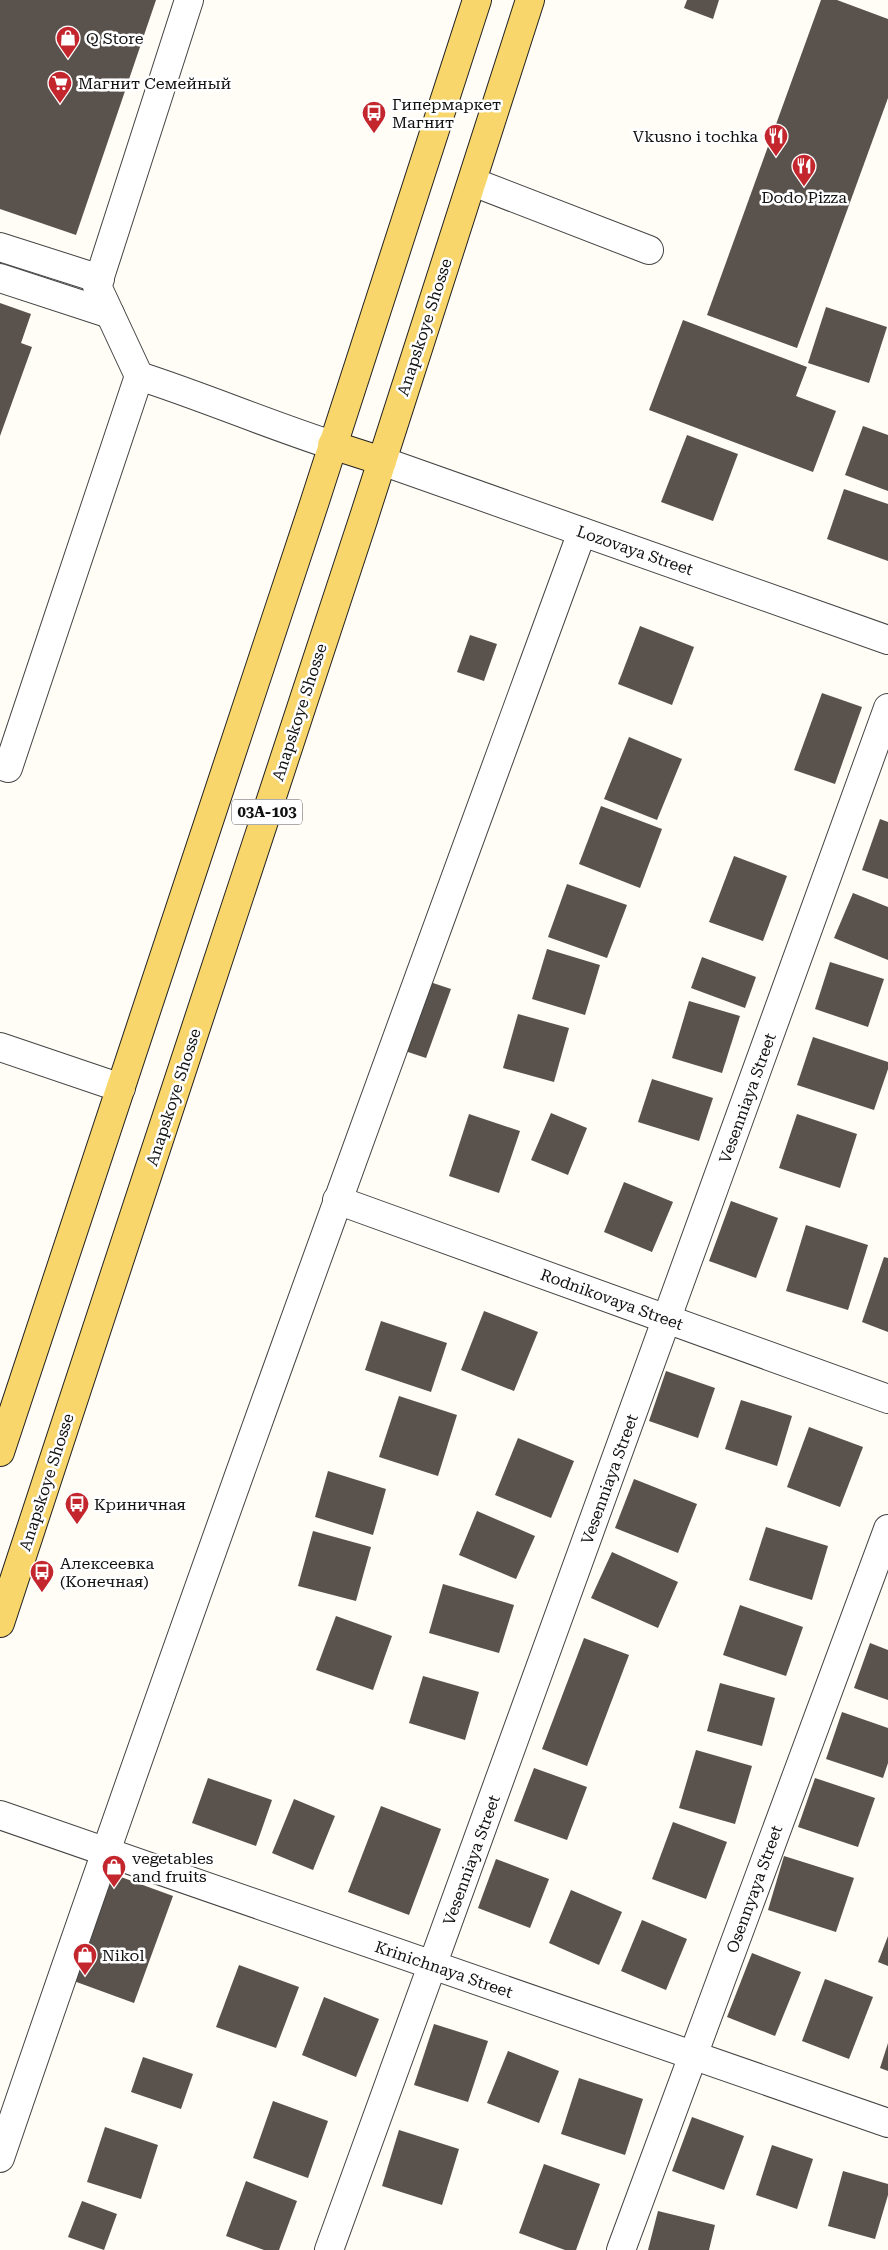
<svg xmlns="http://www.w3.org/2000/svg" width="888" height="2250" viewBox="0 0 888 2250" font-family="'Roboto Serif',serif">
	<rect width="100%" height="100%" fill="#fffdf5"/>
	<g fill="#5a524d">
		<polygon points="0,0 156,0 76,235 0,209"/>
		<polygon points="687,0 719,0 713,19 684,8"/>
		<polygon points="821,0 837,0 888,19 888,98 797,348 707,315"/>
		<polygon points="0,303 31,314 21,343 32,347 0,436"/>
		<polygon points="826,307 887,327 869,383 808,363"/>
		<polygon points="683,320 807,367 796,396 836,411 813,472 649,410"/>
		<polygon points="863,426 888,435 888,491 845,475"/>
		<polygon points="687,435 738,454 713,521 661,502"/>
		<polygon points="844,489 888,504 888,561 827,539"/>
		<polygon points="640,626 694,647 672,705 618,684"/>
		<polygon points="470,635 497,644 484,681 457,672"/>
		<polygon points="822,693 862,707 835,784 794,770"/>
		<polygon points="629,737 682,759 657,820 604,799"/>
		<polygon points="601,806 662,829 640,888 579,864"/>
		<polygon points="880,819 888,822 888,879 862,870"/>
		<polygon points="734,856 787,876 763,941 709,922"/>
		<polygon points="567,884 627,905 607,958 548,937"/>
		<polygon points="853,893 888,907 888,960 834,938"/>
		<polygon points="547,949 600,965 585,1015 532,999"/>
		<polygon points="702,957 756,977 745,1008 691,988"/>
		<polygon points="830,962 884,979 868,1027 815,1009"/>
		<polygon points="430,982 451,989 426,1058 405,1051"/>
		<polygon points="689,1001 740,1016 722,1073 672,1058"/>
		<polygon points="518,1014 569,1028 554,1082 503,1068"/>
		<polygon points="813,1037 888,1062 888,1069 874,1110 797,1085"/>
		<polygon points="652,1079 713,1098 699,1141 638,1122"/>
		<polygon points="551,1113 587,1128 568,1175 531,1160"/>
		<polygon points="469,1114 520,1131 499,1193 449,1176"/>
		<polygon points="797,1114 857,1134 840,1188 779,1168"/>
		<polygon points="624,1182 673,1202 652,1252 604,1232"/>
		<polygon points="731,1201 778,1218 756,1278 709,1261"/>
		<polygon points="806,1225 868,1245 848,1310 786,1291"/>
		<polygon points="884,1257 888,1258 888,1332 862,1322"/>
		<polygon points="484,1311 538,1332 514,1391 461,1370"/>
		<polygon points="381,1321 447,1343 431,1392 365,1370"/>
		<polygon points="666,1371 715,1388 698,1438 649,1421"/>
		<polygon points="399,1396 457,1415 438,1476 379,1457"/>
		<polygon points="741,1400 792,1416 777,1466 725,1449"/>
		<polygon points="809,1427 863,1447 840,1507 787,1487"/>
		<polygon points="518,1438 574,1461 551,1518 495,1495"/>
		<polygon points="328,1471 386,1489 373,1535 315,1517"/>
		<polygon points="634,1479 697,1504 678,1553 615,1528"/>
		<polygon points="477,1511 535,1536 516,1579 459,1555"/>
		<polygon points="766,1527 828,1546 812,1600 749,1580"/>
		<polygon points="313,1531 371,1547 356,1601 298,1586"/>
		<polygon points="612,1552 678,1582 658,1628 591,1598"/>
		<polygon points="443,1584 514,1605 499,1653 429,1633"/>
		<polygon points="740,1605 803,1627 786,1676 723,1655"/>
		<polygon points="336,1616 392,1636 373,1690 316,1670"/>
		<polygon points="584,1638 629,1655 587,1766 542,1749"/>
		<polygon points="870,1643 888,1650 888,1700 854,1688"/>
		<polygon points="423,1676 479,1692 465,1740 409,1723"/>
		<polygon points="720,1683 775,1698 762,1746 707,1731"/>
		<polygon points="842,1712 888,1728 888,1763 883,1778 826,1759"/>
		<polygon points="696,1750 752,1766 735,1824 679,1808"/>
		<polygon points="534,1768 587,1787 567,1840 514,1821"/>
		<polygon points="208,1778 272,1800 256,1846 192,1823"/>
		<polygon points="815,1778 875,1798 858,1847 798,1827"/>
		<polygon points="294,1799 335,1816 313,1870 272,1853"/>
		<polygon points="381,1806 441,1829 409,1915 348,1892"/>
		<polygon points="673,1822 727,1842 706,1899 652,1879"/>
		<polygon points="784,1856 854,1878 836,1932 768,1910"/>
		<polygon points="496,1859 549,1879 530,1928 478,1908"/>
		<polygon points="110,1873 173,1896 134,2003 71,1980"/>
		<polygon points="571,1890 622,1912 599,1965 549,1943"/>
		<polygon points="642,1920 687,1939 666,1990 621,1971"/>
		<polygon points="888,1936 888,1966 878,1962"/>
		<polygon points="752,1953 801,1972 775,2036 727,2017"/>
		<polygon points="239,1965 299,1987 276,2048 216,2027"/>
		<polygon points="825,1979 873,1997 849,2059 802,2041"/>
		<polygon points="324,1997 379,2019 356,2077 302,2055"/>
		<polygon points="434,2024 488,2041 468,2102 414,2085"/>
		<polygon points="888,2043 888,2071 880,2068"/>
		<polygon points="508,2051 559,2071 539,2123 487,2103"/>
		<polygon points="143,2057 193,2074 181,2109 131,2092"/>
		<polygon points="579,2078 643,2099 625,2155 561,2134"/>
		<polygon points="273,2101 328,2121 308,2178 253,2158"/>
		<polygon points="692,2117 744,2136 724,2190 672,2171"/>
		<polygon points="105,2127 158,2145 141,2199 87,2182"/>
		<polygon points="399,2130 459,2149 442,2205 382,2186"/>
		<polygon points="772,2145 813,2159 797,2209 756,2195"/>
		<polygon points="544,2164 600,2184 576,2250 565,2250 519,2233"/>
		<polygon points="843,2171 888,2184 888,2195 875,2239 828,2226"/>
		<polygon points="246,2181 297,2201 279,2250 264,2250 226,2236"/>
		<polygon points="82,2201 117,2214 104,2250 68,2237"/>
		<polygon points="658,2211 715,2225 709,2250 648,2250"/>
	</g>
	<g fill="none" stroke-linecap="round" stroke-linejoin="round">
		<defs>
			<g id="minor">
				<path d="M189 0 97 286 139 376C204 397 267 424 332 445"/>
				<polyline points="473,182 649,250"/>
				<polyline points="0,247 100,279"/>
				<polyline points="0,278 110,314"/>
				<polyline points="382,461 888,640"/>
				<polyline points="0,765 8,768 139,376"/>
				<polyline points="0,1047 121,1088"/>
				<polyline points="337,1200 888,1399"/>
				<polyline points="0,1815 888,2123"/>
				<path d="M0 2158C186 1613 384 1072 582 532"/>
				<polyline points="329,2250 888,708"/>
				<polyline points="621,2250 888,1529"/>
			</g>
			<g id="major">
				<polyline points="332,445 382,461"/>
				<polyline points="0,1452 314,504 477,0"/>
				<polyline points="0,1623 363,520 530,0"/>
			</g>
		</defs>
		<use href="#minor" stroke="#444" stroke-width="30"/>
		<use href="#major" stroke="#222" stroke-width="30"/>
		<use href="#minor" stroke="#fff" stroke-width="28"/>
		<use href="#major" stroke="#f9d66b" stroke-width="28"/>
	</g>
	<defs>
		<symbol id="shop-pin" viewBox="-11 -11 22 30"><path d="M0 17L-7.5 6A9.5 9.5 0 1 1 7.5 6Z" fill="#c4262e" stroke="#fff"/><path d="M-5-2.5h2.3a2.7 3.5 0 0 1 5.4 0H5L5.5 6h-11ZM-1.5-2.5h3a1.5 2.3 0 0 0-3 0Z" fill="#fff"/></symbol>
		<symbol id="supermarket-pin" viewBox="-11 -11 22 30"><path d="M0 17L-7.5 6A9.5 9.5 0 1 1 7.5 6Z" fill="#c4262e" stroke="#fff"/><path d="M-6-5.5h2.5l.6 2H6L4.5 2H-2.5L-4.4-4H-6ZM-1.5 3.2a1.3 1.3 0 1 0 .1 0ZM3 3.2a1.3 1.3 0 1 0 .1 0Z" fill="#fff"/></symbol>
		<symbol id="bus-pin" viewBox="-11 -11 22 30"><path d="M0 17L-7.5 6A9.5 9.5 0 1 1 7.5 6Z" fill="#c4262e" stroke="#fff"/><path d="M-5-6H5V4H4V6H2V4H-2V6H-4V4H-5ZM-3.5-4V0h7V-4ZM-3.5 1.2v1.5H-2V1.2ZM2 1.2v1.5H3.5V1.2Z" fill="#fff"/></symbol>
		<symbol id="restaurant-pin" viewBox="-11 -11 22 30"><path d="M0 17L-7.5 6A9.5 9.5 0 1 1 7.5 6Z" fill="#c4262e" stroke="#fff"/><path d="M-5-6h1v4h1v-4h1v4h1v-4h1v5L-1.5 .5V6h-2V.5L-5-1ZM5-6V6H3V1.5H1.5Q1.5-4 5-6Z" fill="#fff"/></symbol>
	</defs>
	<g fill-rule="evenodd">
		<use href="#shop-pin" x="54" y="24" width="28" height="38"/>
		<use href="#supermarket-pin" x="46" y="69" width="28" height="38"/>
		<use href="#bus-pin" x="360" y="99" width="28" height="38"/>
		<use href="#restaurant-pin" x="762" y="122" width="28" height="38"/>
		<use href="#restaurant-pin" x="790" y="152" width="28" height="38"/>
		<use href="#bus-pin" x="63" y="1490" width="28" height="38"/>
		<use href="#bus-pin" x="28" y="1558" width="28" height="38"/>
		<use href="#shop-pin" x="100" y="1853" width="28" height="38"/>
		<use href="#shop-pin" x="71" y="1941" width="28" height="38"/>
	</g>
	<g text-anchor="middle" stroke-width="5" stroke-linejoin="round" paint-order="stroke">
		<rect fill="#fff" stroke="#585858" stroke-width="1" x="232" y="799.5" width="70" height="25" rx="4"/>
		<g font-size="15" font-weight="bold" fill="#111">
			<text x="267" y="817">03А-103</text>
		</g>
		<g font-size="16" fill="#111" stroke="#fff" text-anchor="start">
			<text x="86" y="44">Q Store</text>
			<text x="78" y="89">Магнит Семейный</text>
			<text x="392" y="110">Гипермаркет<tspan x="392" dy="18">Магнит</tspan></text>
			<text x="758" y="142" text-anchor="end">Vkusno i tochka</text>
			<text x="804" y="203" text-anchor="middle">Dodo Pizza</text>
			<text x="94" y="1510">Криничная</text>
			<text x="60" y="1569">Алексеевка<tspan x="60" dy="18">(Конечная)</tspan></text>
			<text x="132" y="1864">vegetables<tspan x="132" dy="18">and fruits</tspan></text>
			<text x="102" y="1961">Nikol</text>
		</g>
		<g font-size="16" fill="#111" stroke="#fff">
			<text transform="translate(424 327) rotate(-72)" y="6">Anapskoye Shosse</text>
			<text transform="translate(635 550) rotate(19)" y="6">Lozovaya Street</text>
			<text transform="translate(299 712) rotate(-72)" y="6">Anapskoye Shosse</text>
			<text transform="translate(173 1097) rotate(-72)" y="6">Anapskoye Shosse</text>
			<text transform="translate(747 1098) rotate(-70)" y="6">Vesenniaya Street</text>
			<text transform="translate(612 1299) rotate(20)" y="6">Rodnikovaya Street</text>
			<text transform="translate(609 1479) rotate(-70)" y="6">Vesenniaya Street</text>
			<text transform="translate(46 1482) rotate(-72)" y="6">Anapskoye Shosse</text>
			<text transform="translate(471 1860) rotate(-70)" y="6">Vesenniaya Street</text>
			<text transform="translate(754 1889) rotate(-70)" y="6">Osennyaya Street</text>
			<text transform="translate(444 1969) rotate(19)" y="6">Krinichnaya Street</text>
		</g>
	</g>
</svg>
